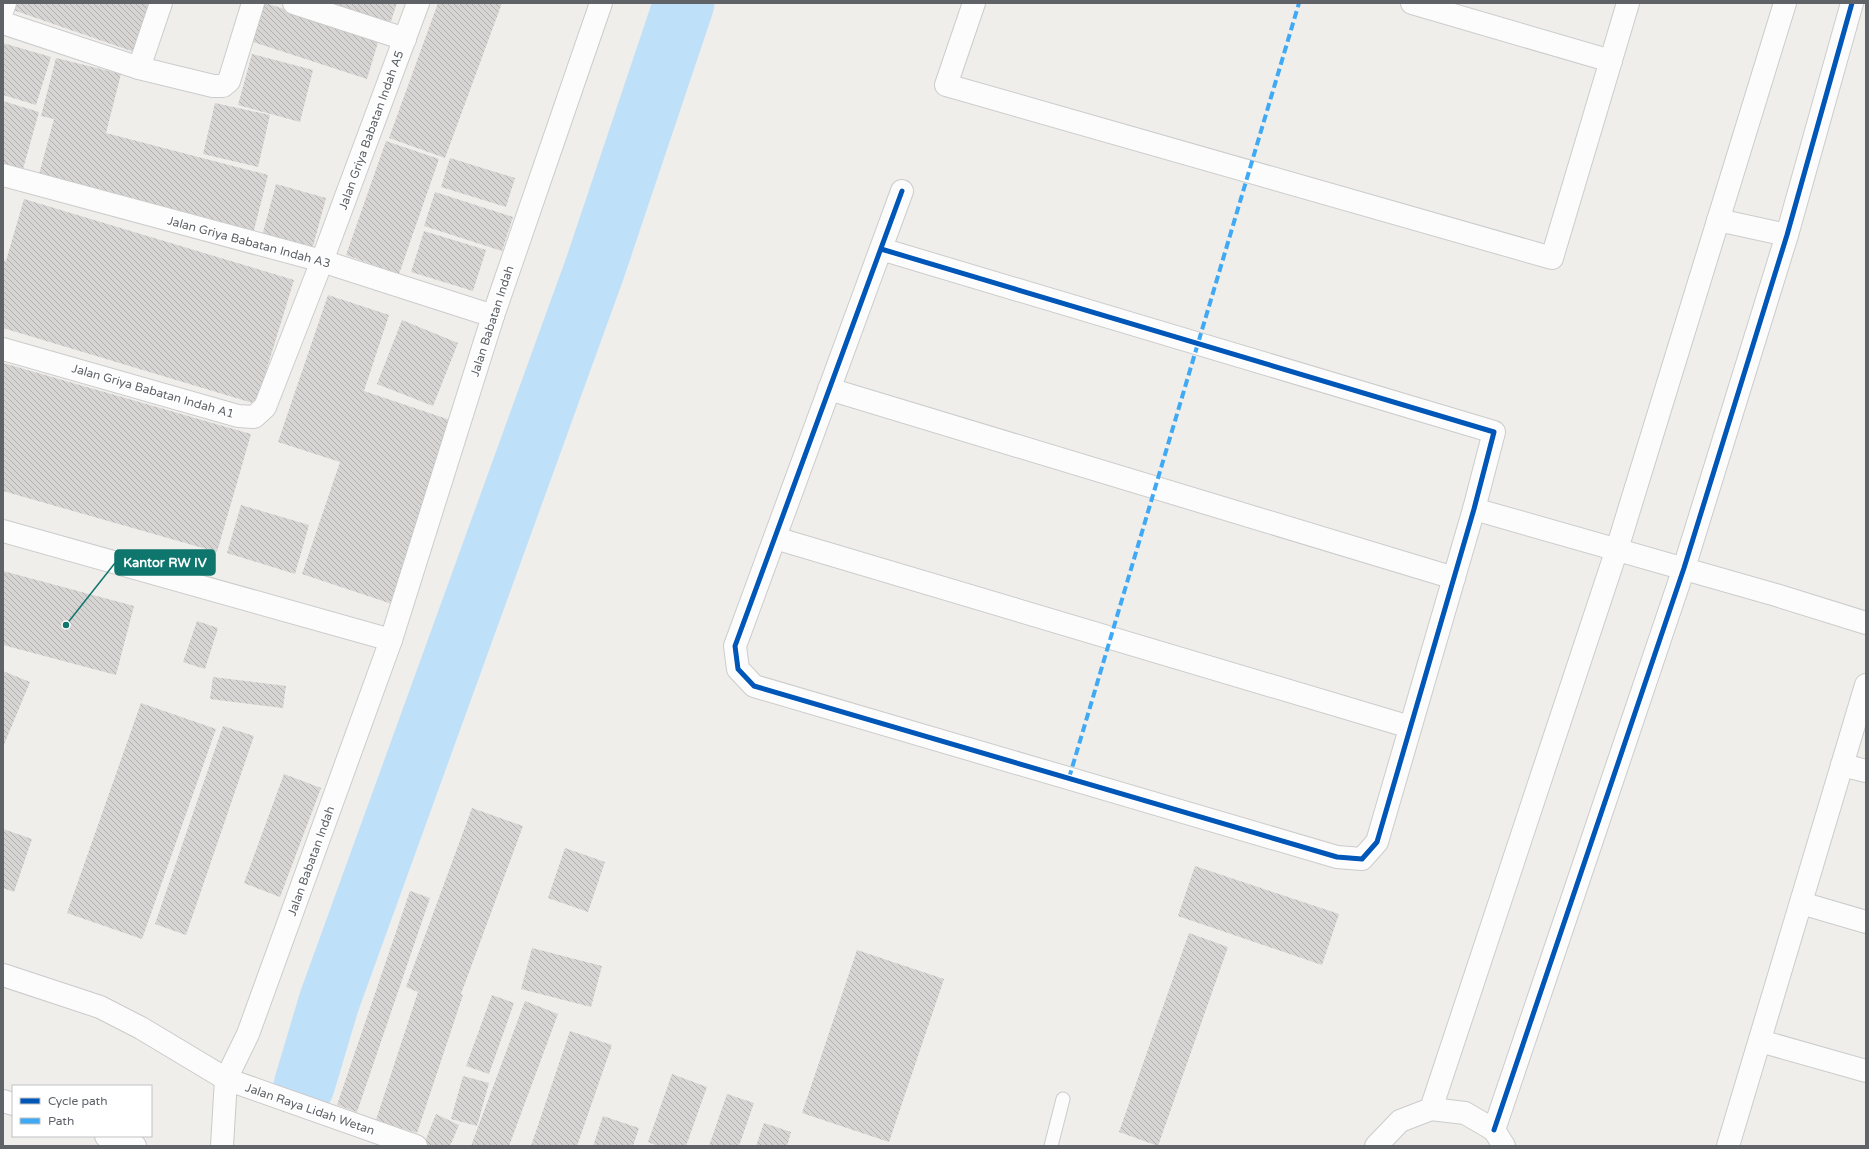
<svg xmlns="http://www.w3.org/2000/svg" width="1869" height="1149" viewBox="0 0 1869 1149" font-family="'Varela Round',sans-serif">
	<defs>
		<pattern id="building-back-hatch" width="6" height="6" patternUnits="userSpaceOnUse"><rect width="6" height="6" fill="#d6d5d3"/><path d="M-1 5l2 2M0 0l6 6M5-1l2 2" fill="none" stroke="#b1b0af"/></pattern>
	</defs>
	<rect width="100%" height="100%" fill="#efeeea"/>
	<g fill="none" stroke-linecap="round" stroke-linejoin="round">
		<polyline stroke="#bfe0f9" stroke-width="61" points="304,1086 329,1002 595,268 684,3"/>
	</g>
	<g fill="url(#building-back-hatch)">
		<polygon points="15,3 154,3 137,53 13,10"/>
		<polygon points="259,3 265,3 379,39 367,79 247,40"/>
		<polygon points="331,3 397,3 390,24"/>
		<polygon points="438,3 502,3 445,158 389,138"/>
		<polygon points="3,43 51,57 36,105 3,95"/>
		<polygon points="252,54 313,70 300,122 238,105"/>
		<polygon points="56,58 121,74 106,133 268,175 253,234 38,178 54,119 41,116"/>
		<polygon points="3,101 39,112 21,176 3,171"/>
		<polygon points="215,103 270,115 258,167 203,154"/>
		<polygon points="386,141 439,159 399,274 346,255"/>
		<polygon points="450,158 515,178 506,207 441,187"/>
		<polygon points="276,184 326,198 312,250 262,236"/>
		<polygon points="435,192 513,217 502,251 424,226"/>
		<polygon points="24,199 294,280 256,404 3,328 3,260 6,261"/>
		<polygon points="424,231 486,250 473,291 411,272"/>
		<polygon points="328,295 389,315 364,391 453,421 392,604 302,574 340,462 278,442"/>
		<polygon points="402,320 458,343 433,406 377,384"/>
		<polygon points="3,363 251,434 217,552 3,491"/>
		<polygon points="241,505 309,525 295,574 227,553"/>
		<polygon points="3,571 134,606 116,675 3,645"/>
		<polygon points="197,621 218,628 205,669 183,662"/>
		<polygon points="3,671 30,682 3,747"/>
		<polygon points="213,677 286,686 283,708 210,699"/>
		<polygon points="141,703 216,729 142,939 67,913"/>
		<polygon points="223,726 254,736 186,935 155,924"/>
		<polygon points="284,774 321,788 280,897 244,883"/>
		<polygon points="472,808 523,826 461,994 463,995 417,1133 376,1120 418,992 406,987"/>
		<polygon points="3,829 32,839 14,892 3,888"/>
		<polygon points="565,848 605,862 588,912 548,898"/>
		<polygon points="1195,866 1339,914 1322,965 1178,916"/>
		<polygon points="410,891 430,898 357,1112 337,1105"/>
		<polygon points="1189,933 1228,947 1158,1146 1119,1132"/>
		<polygon points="532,948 602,966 591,1007 521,989"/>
		<polygon points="857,950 944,979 889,1142 802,1113"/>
		<polygon points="492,995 514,1003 489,1074 466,1066"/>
		<polygon points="525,1001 558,1014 509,1146 471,1146"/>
		<polygon points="570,1031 612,1045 577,1146 531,1146"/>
		<polygon points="672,1074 707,1087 686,1146 658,1146 648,1142"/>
		<polygon points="463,1076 489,1083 477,1126 451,1119"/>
		<polygon points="727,1094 754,1103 739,1146 709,1146"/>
		<polygon points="436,1114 459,1125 450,1146 429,1146 424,1144"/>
		<polygon points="603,1116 639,1128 633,1146 593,1146"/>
		<polygon points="764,1123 791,1132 787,1146 756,1146"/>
	</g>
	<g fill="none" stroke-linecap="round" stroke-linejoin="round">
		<defs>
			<polyline id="service" points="1051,1146 1063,1099"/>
			<g id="minor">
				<polyline points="294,3 405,39"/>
				<polyline points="974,3 946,85 1552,258 1628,3"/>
				<polyline points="1412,3 1611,61"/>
				<polyline points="3,9 5,3"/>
				<polyline points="3,23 139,68 213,86 223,86 229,81 253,3"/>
				<polyline points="139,68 161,3"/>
				<polyline points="3,175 322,261 493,316"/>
				<polyline points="1718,220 1787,235"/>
				<polyline points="881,249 1494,432 1474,509 1377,842 1362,859 1337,857 754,686 738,669 735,646 902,191"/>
				<polyline points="3,349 238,416 254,417 265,407 322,261 418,3"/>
				<polyline points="829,389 1454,578"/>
				<polyline points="1474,509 1776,595 1866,623"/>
				<polyline points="3,531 391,640"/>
				<polyline points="775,538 1410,727"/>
				<polyline points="1842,765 1866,771"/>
				<polyline points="1801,903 1866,922"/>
				<polyline points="1760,1041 1866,1071"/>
				<polyline points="226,1079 248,1034 391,640 493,316 601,3"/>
				<polyline points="1431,1109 1617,549 1785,3"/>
				<polyline points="1494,1130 1684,568 1787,235 1852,3"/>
				<polyline points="1376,1146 1400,1121 1431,1109 1465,1113 1494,1130 1504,1146"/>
				<polyline points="1728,1146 1866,685"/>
			</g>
			<g id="secondary">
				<polyline points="3,975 100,1007 141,1028 226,1079 416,1146"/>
				<polyline points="3,1101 13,1104"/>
				<polyline points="106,1136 135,1146"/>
				<polyline points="222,1146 226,1079"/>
			</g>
		</defs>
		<use href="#service" stroke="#cbcccc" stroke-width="15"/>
		<use href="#minor" stroke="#cbcccc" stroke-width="24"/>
		<use href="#secondary" stroke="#cacacb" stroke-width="24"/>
		<use href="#service" stroke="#fdfcfc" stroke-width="13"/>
		<use href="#minor" stroke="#fdfcfc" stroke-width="22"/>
		<use href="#secondary" stroke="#fdfcfc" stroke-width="22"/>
		<polyline stroke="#3fa9f5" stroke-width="4" stroke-dasharray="8 4" stroke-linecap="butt" points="1069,778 1299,3"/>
		<defs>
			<g id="cycleway">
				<polyline points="881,249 1494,432 1474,509 1377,842 1362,859 1337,857 754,686 738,669 735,646 902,191"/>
				<polyline points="1494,1130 1684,568 1787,235 1852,3"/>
			</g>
		</defs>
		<use href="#cycleway" stroke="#fff" stroke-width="8"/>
		<use href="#cycleway" stroke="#0057b8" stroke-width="5"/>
	</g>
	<g text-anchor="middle" stroke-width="3" stroke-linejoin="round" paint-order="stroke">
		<g font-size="12" fill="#5f6368" stroke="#fff">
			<text transform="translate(371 130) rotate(-70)" y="4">Jalan Griya Babatan Indah A5</text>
			<text transform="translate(249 242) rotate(15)" y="4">Jalan Griya Babatan Indah A3</text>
			<text transform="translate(492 321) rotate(-72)" y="4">Jalan Babatan Indah</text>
			<text transform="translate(153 391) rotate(16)" y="4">Jalan Griya Babatan Indah A1</text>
			<text transform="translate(311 861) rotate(-70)" y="4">Jalan Babatan Indah</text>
			<text transform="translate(310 1109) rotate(19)" y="4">Jalan Raya Lidah Wetan</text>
		</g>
	</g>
	<path fill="none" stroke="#0f766e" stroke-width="1.5" d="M66 625L115 563"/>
	<circle fill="#0f766e" stroke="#fff" stroke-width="1.5" cx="66" cy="625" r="4"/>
	<rect fill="#0f766e" stroke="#0f766e" stroke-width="1.5" x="115" y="550" width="100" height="25" rx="4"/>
	<g font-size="13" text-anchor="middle" font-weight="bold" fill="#fff">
		<text x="165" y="567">Kantor RW IV</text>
	</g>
	<rect width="1869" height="1149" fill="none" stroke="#5f6368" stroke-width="8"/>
	<rect x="12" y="1085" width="140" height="52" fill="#ffffff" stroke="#bfc1c3"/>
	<rect x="20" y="1098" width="20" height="6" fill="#0057b8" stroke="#bfc1c3"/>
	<text x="48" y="1105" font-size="12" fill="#5f6368">Cycle path</text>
	<rect x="20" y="1118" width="20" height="6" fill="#3fa9f5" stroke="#bfc1c3"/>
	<text x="48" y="1125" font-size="12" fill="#5f6368">Path</text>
</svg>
